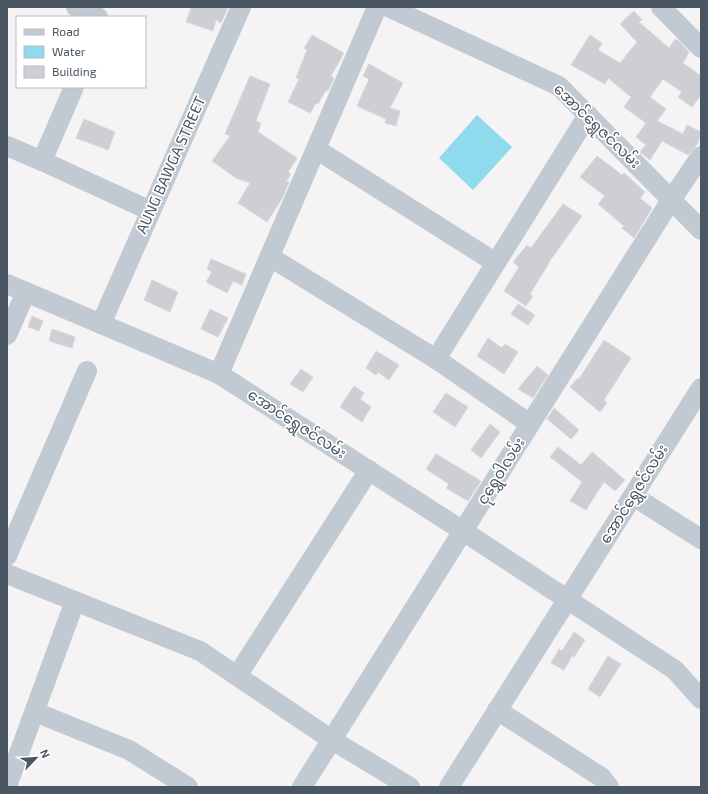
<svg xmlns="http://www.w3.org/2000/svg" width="708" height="794" viewBox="0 0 708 794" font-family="'Exo 2','Noto Sans Myanmar',sans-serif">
	<rect width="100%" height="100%" fill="#f5f3f3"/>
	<polygon fill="#90daee" points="477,115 512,147 473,190 439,158"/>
	<g fill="#cdcfd5" stroke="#d7d9de">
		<polygon points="190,7 228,7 221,23 216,20 213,31 186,22 191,8"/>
		<polygon points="634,11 642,20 639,22 669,48 675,39 680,42 689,52 683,63 701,76 701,95 692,107 678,97 682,92 663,79 650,97 666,109 657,121 683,134 687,125 701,132 701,136 696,146 688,155 662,141 650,160 640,152 646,145 636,137 646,123 624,107 631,97 608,78 605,84 571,65 590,35 602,43 598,50 620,63 637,42 620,24"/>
		<polygon points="312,35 344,53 331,76 334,78 328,91 326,90 318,104 316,103 310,113 288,102 299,79 296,78 307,50 304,48"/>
		<polygon points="369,64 403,83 390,108 400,111 396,126 385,123 386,119 357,106 369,79 363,76"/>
		<polygon points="250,76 270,84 256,121 261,123 258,132 297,158 288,172 291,174 286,182 289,182 283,197 267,222 238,203 250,183 236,178 212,161 230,136 225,134"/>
		<polygon points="84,119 115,132 108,150 76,138"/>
		<polygon points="597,156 622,175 624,173 645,192 640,198 652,208 634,238 622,228 624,226 598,204 605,196 580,177"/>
		<polygon points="563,204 582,216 549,262 549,263 530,294 533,296 526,306 504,291 519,267 513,262 527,245 531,248"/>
		<polygon points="211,259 246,274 242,285 233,281 227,293 206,282 212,272 207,269"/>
		<polygon points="152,280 178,292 170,312 144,300"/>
		<polygon points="518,304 535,315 528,325 511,314"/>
		<polygon points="210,309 228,318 218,337 201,329"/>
		<polygon points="32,316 43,321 39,331 28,327"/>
		<polygon points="52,329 75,337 72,348 49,341"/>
		<polygon points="488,338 502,348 505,344 518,352 504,374 477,356"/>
		<polygon points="604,340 631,358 604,400 607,403 600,412 570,387 578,378 579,379"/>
		<polygon points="376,351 399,365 389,380 378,372 376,375 366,368"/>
		<polygon points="537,366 548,375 533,398 518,389"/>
		<polygon points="301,369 313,377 303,392 290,384"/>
		<polygon points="354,386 364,393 360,399 371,407 362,422 340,407"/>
		<polygon points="446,393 468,407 455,427 433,412"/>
		<polygon points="554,408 579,430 571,439 547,419"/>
		<polygon points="490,424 500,432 481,458 471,450"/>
		<polygon points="558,447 581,465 592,452 625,480 615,491 604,482 586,510 570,501 582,482 550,457"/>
		<polygon points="436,454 481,481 468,501 446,488 449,484 426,469"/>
		<polygon points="574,632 585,640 574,657 572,656 564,670 551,663 559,649 562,651"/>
		<polygon points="608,656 621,664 600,697 588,689"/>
	</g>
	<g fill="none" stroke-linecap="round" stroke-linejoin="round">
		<g stroke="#c1cad2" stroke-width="20">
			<polyline points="76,7 98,17"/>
			<polyline points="388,7 559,86 701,230"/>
			<polyline points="661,7 701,48"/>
			<polyline points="7,146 42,161 151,211"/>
			<polyline points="316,149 496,263"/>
			<polyline points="42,161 74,87"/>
			<polyline points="270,257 436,359 530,424"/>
			<polyline points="7,284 219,374 463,531 675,670 701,699"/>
			<polyline points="101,324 241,7"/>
			<polyline points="7,335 26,292"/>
			<polyline points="436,359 588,115"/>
			<polyline points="219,374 377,7"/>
			<polyline points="633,496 701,539"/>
			<polyline points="7,556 87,371"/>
			<polyline points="7,574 200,651 332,740 410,787"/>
			<polyline points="237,676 369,470"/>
			<polyline points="497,710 601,777 609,787"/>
			<polyline points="35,712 129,750 188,787"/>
			<polyline points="7,786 75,601"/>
			<polyline points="302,787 671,200 701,156"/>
			<polyline points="449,787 701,388"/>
		</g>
	</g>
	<g text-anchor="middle" stroke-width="3.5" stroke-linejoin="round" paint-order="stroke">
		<g font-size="15" fill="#4a5661" stroke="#fff">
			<text transform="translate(597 126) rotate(44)" y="5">အောင်ရွှေဇင်လမ်း</text>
			<text transform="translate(171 165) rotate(-66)" y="5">AUNG BAWGA STREET</text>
			<text transform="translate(297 424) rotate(33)" y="5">အောင်ရွှေဇင်လမ်း</text>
			<text transform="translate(501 471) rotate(-58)" y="5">ငုရွှေဝါလမ်း</text>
			<text transform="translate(634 494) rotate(-58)" y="5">အောင်ရွှေဇင်လမ်း</text>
		</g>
	</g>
	<rect width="708" height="794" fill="none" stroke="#4a5661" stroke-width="16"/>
	<rect x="16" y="16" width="130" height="72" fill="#ffffff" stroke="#b7bbc0"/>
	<rect x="24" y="29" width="20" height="6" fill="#c1cad2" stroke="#b7bbc0"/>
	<text x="52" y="36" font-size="12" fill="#4a5661">Road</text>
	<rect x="24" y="46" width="20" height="12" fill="#90daee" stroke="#b7bbc0"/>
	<text x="52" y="56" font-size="12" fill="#4a5661">Water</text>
	<rect x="24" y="66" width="20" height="12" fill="#cdcfd5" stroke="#b7bbc0"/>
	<text x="52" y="76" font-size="12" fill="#4a5661">Building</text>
	<g transform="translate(36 758) rotate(65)" stroke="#ffffff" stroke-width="3" paint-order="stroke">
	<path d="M0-3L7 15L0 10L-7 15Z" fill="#4a5661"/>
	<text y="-6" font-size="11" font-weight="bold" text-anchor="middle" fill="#4a5661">N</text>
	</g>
</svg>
